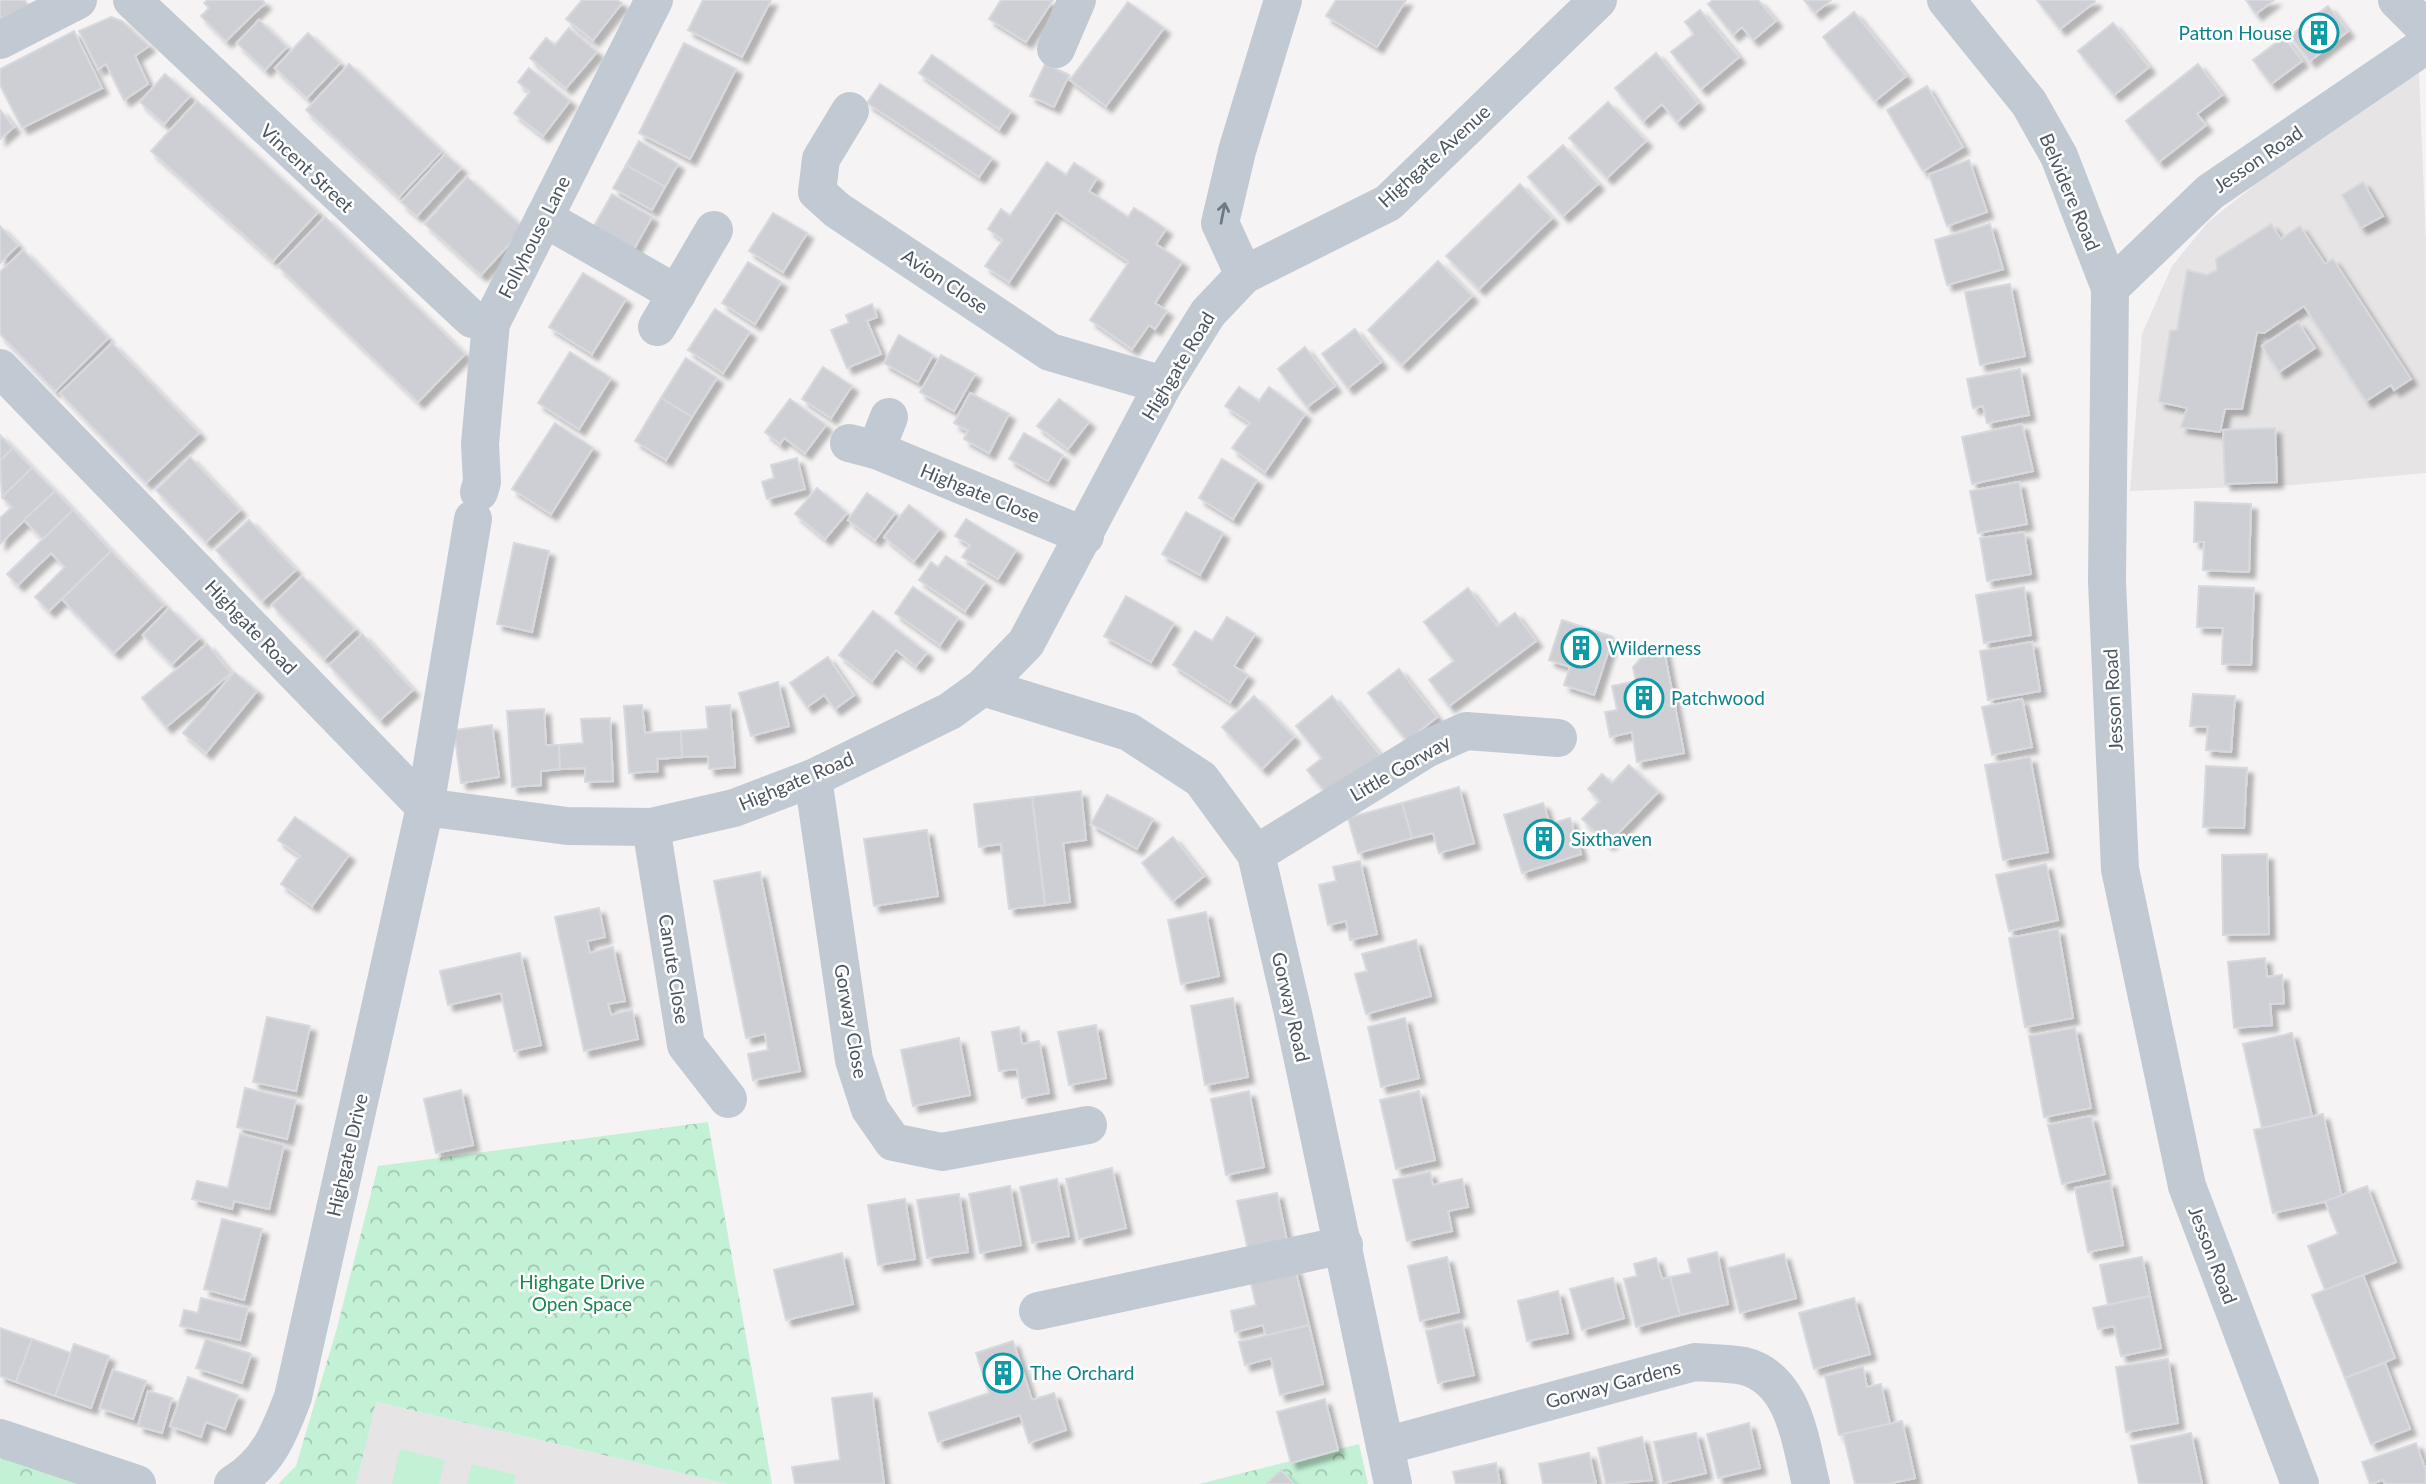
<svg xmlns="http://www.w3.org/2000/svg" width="2426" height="1484" viewBox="0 0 2426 1484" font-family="Lato,sans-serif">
	<defs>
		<pattern id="park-crowns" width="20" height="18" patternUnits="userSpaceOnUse" patternTransform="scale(1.75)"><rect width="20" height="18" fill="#c3f1d5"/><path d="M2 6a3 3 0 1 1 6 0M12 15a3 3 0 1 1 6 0" fill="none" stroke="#a0c6b0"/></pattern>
		<filter id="shadow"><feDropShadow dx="6" dy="6" stdDeviation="2" flood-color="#0004"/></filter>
	</defs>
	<rect width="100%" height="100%" fill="#f5f3f3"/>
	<g fill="#e6e4e5">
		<polygon points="2419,73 2426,243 2426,473 2293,485 2130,491 2142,334 2172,266 2208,222 2294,154"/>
		<polygon points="375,1402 728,1484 356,1484"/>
	</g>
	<g fill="url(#park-crowns)">
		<polygon points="708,1122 772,1484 728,1484 376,1402 356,1484 278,1484 296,1466 337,1328 378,1166"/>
		<polygon points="1359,1444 1368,1484 1199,1484"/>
		<polygon points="0,1456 82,1484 0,1484"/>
	</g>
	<g fill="#c3f1d5">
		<polygon points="400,1449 445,1460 439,1484 392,1484"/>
		<polygon points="472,1464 516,1475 514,1484 467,1484"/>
	</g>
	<g fill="#cdcfd5" stroke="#d7d9de" stroke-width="2" filter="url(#shadow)">
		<polygon points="0,0 25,0 28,6 0,19"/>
		<polygon points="207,0 262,0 265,3 226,41 201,16 209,8 204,3"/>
		<polygon points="582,0 617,0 622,3 593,40 566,19"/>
		<polygon points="703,0 771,0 742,57 688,30"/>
		<polygon points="1001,0 1053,0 1026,42 989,19"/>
		<polygon points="1336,0 1406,0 1377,47 1326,16"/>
		<polygon points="1713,0 1758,0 1776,21 1753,40 1742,27 1733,35 1708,4"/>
		<polygon points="1804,0 1831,0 1815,13"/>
		<polygon points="2037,0 2094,0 2095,2 2060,29"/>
		<polygon points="2246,0 2274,0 2256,14"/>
		<polygon points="1128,2 1164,28 1106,106 1070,80"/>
		<polygon points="2328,6 2348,31 2310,61 2290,36"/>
		<polygon points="1700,10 1739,57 1701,89 1671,52 1694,34 1685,22"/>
		<polygon points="1854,12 1906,76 1875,101 1823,37"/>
		<polygon points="111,17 122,21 149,46 135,56 148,84 124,100 106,64 98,69 79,31"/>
		<polygon points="259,20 287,47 265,70 237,43"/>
		<polygon points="2113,23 2149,67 2114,95 2078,51"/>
		<polygon points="569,28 597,52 566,88 530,58 546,38 555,45"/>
		<polygon points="74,31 102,88 22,128 0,85 0,69"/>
		<polygon points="308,33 340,63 307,98 275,68"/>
		<polygon points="2284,37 2302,61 2271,84 2253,60"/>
		<polygon points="684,43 736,69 690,159 639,133"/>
		<polygon points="1656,53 1698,103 1677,122 1662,104 1643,121 1615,88"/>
		<polygon points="932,55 1011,111 999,129 919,73"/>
		<polygon points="349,64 442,151 399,197 306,110"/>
		<polygon points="1045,64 1069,75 1054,107 1030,96"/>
		<polygon points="2198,64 2222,95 2197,114 2206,125 2159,162 2126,121"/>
		<polygon points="529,68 570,101 543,136 514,113 530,92 518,82"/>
		<polygon points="165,74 190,96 164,124 140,102"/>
		<polygon points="880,84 992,158 979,177 867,103"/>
		<polygon points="1927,86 1963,147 1923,171 1887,110"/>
		<polygon points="197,101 318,212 273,261 151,151"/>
		<polygon points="1608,102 1646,141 1607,178 1569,138"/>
		<polygon points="0,110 14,127 0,139"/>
		<polygon points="639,141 678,164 665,187 626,165"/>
		<polygon points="1563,145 1598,184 1563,216 1528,177"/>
		<polygon points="445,154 461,168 417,216 401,202"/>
		<polygon points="1969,160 1987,212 1947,226 1929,174"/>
		<polygon points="1047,162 1066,175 1074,163 1097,178 1089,191 1128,217 1134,208 1166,229 1156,244 1182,262 1155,303 1167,311 1155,329 1149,325 1132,349 1090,320 1129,262 1056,212 1009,282 985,266 1003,240 988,229 1001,209 1010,216"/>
		<polygon points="626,165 665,187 652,210 613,188"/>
		<polygon points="467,177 524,228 481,275 425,224"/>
		<polygon points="2363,182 2383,216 2361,228 2342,195"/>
		<polygon points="1520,184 1552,218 1479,289 1446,256"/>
		<polygon points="612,194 652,217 630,256 590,233"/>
		<polygon points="773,213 807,233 783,272 749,251"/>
		<polygon points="325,217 465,354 418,402 278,266"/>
		<polygon points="1990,224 2003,269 1947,285 1935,240"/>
		<polygon points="2271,224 2281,239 2300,226 2325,264 2333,259 2411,379 2394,390 2391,385 2366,401 2304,306 2264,333 2257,332 2242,409 2225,409 2220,432 2181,427 2187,408 2159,402 2170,331 2177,330 2187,270 2207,275 2217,270 2216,259"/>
		<polygon points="0,226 18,245 0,263"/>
		<polygon points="23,250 108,338 55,391 0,334 0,272"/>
		<polygon points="1438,261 1472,296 1402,365 1368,330"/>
		<polygon points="748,262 781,282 755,324 722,303"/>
		<polygon points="583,273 626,299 592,354 549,327"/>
		<polygon points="2010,284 2025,356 1980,365 1965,292"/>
		<polygon points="872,304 877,317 867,321 881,354 847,368 831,330 849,323 846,315"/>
		<polygon points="715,309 750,332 723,373 688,350"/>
		<polygon points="2298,322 2315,348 2279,372 2262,346"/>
		<polygon points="1355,329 1381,362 1348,388 1322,354"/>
		<polygon points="899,335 933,355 918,382 884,363"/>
		<polygon points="112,343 199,433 146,483 60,393"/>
		<polygon points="1305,347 1335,386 1307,407 1278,369"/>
		<polygon points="570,352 611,378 579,429 538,403"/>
		<polygon points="941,355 975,374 954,411 920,392"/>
		<polygon points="686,358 717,378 692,417 661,398"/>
		<polygon points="823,367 852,386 831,418 802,399"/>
		<polygon points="2020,369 2029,415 1987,423 1983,406 1973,408 1967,379"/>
		<polygon points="1239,387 1259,401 1269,387 1305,414 1265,472 1232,448 1250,423 1225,406"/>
		<polygon points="970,393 1009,414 989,453 964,439 968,431 954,423"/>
		<polygon points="661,398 692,417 666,460 635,441"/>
		<polygon points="790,399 826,425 805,453 784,438 780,444 765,432"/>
		<polygon points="1059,399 1089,422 1068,449 1037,426"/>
		<polygon points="555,423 593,448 551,514 512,489"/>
		<polygon points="2022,424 2033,471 1972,484 1962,437"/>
		<polygon points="2275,428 2277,482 2225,484 2223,430"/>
		<polygon points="1024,433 1063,455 1048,481 1009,459"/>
		<polygon points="0,435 13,448 0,461"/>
		<polygon points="13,448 32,468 2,497 0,461"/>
		<polygon points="190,457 240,510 206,542 156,490"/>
		<polygon points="797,458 805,489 767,499 762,482 774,478 771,465"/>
		<polygon points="1222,459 1257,480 1233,519 1199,498"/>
		<polygon points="32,468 55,491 0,544 0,518 12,507 2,497"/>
		<polygon points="2019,482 2027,524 1978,533 1970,491"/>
		<polygon points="817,488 847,513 825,539 795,514"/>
		<polygon points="55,491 73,510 43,539 24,520"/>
		<polygon points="867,493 895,513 875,540 848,520"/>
		<polygon points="2195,502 2251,504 2249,572 2203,570 2204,542 2194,542"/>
		<polygon points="909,505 939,529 914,561 884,537"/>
		<polygon points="73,510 111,551 49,611 35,597 65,567 51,553 18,585 7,574"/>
		<polygon points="1186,512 1223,533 1200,575 1162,554"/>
		<polygon points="966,519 1016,550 998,579 962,557 970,545 955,536"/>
		<polygon points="249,520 296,570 262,601 216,550"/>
		<polygon points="2024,532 2031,574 1987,581 1980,538"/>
		<polygon points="514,543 549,551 532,632 497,624"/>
		<polygon points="111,551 164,605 114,653 62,599"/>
		<polygon points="946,556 985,582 965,611 919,580 931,562 938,567"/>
		<polygon points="302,576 355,629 324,659 272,605"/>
		<polygon points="2199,586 2254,588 2251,665 2222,664 2223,628 2197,627"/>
		<polygon points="913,587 958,618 940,645 895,613"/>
		<polygon points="2024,587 2031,635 1984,643 1976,595"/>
		<polygon points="1468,588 1497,626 1515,613 1536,641 1449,706 1429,680 1454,661 1424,622"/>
		<polygon points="1126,596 1174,623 1151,662 1104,636"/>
		<polygon points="169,608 199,638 172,664 143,635"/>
		<polygon points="873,611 927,653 916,666 896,650 872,681 839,655"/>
		<polygon points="1227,617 1255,634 1234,666 1248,675 1230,702 1173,665 1195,631 1212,641"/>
		<polygon points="1562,620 1613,637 1594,695 1564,685 1570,667 1549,660"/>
		<polygon points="362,634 413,690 380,720 329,665"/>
		<polygon points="2032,642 2040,691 1988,700 1980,651"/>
		<polygon points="207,644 231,673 166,727 142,698"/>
		<polygon points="1663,645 1684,753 1637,762 1632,732 1610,737 1605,712 1617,710 1612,686 1636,681 1633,667 1651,647"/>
		<polygon points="828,657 854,695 835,709 824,695 807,707 790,683"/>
		<polygon points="1399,669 1437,717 1407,741 1368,693"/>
		<polygon points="234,672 257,691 206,753 183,733"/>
		<polygon points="778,682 789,726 751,736 739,693"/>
		<polygon points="2193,694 2235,696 2231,752 2206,750 2208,727 2190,726"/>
		<polygon points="1254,696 1294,737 1262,769 1222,727"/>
		<polygon points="1332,696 1380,755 1329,797 1307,770 1322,758 1296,726"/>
		<polygon points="2022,699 2032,747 1992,755 1982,707"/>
		<polygon points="642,705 645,733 681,731 682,757 657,759 658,771 629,773 624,706"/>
		<polygon points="730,705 735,767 709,769 708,756 682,757 681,731 708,729 706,707"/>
		<polygon points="544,709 546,745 559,745 560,769 541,771 541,785 512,787 507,711"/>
		<polygon points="610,718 613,781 585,782 585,768 560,769 559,745 583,743 581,719"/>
		<polygon points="492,725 499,777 461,783 454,730"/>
		<polygon points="2030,757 2048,852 2003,860 1985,765"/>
		<polygon points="1629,765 1658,792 1608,844 1582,819 1600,801 1588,789 1602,774 1612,783"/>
		<polygon points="2206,766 2247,768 2244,828 2203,827"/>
		<polygon points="1459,787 1474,843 1439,853 1433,833 1412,838 1402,803"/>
		<polygon points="1081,791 1086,840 1063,843 1070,902 1045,905 1032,797"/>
		<polygon points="1107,795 1153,819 1137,849 1091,824"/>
		<polygon points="1032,797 1045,905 1009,909 1001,844 979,847 974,804"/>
		<polygon points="1402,803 1412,838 1358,853 1348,818"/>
		<polygon points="1543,803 1550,824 1570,818 1581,854 1522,873 1504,815"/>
		<polygon points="295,817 349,855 312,906 281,884 300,856 278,840"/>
		<polygon points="927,830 938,896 874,906 864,839"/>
		<polygon points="1173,837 1204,876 1173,901 1142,863"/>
		<polygon points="2267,854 2269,934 2223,935 2222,855"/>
		<polygon points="1360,861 1377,934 1350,940 1346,921 1328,925 1319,885 1336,881 1333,867"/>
		<polygon points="2046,864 2058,920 2009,931 1996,875"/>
		<polygon points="760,872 800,1071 753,1080 748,1054 768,1050 765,1034 746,1038 714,881"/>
		<polygon points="599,908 605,937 587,941 590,953 613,947 625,1001 608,1004 611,1015 632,1010 638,1039 584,1051 555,917"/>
		<polygon points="1206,912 1219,976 1181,984 1168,920"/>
		<polygon points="2058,929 2073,1018 2025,1027 2009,938"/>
		<polygon points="1416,940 1431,996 1366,1014 1355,974 1367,971 1362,954"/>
		<polygon points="520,953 541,1045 514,1051 501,993 448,1005 440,971"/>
		<polygon points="2265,958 2267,977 2282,975 2284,1003 2270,1004 2272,1025 2234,1028 2228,962"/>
		<polygon points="1233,998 1248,1077 1205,1085 1191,1006"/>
		<polygon points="267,1017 310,1026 296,1091 253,1082"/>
		<polygon points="1405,1018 1419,1078 1381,1087 1368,1027"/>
		<polygon points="1096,1025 1106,1078 1069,1085 1058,1032"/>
		<polygon points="1019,1027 1022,1044 1039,1041 1049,1093 1022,1098 1017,1069 999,1071 992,1032"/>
		<polygon points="2075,1028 2091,1108 2044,1117 2029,1036"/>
		<polygon points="2292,1033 2312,1116 2262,1128 2243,1044"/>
		<polygon points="959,1038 970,1095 913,1106 901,1050"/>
		<polygon points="245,1088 296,1100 287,1139 237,1127"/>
		<polygon points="461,1090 473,1145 436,1153 424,1099"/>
		<polygon points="1249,1091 1264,1167 1226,1175 1211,1099"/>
		<polygon points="1419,1091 1435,1160 1396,1169 1380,1100"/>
		<polygon points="2323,1114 2342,1198 2273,1213 2254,1130"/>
		<polygon points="2091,1116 2105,1174 2062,1184 2048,1125"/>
		<polygon points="240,1134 284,1145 269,1209 234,1201 232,1209 192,1199 197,1181 228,1188"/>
		<polygon points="1112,1168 1126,1228 1079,1239 1066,1179"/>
		<polygon points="1430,1172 1433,1185 1462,1179 1468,1207 1448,1211 1452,1231 1407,1241 1393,1180"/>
		<polygon points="1057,1179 1069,1236 1032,1243 1020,1187"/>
		<polygon points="2110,1181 2123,1245 2088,1252 2075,1188"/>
		<polygon points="1010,1186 1021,1245 980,1253 969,1194"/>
		<polygon points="2367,1186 2396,1262 2325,1290 2308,1246 2338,1234 2325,1201"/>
		<polygon points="1277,1193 1287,1241 1248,1250 1237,1201"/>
		<polygon points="959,1194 968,1252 927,1258 917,1200"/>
		<polygon points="905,1199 915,1259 878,1265 868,1205"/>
		<polygon points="222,1219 262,1229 244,1300 204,1289"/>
		<polygon points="1717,1252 1728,1304 1680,1315 1670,1277 1691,1273 1688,1259"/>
		<polygon points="842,1253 853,1304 786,1320 774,1270"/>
		<polygon points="1784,1254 1796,1298 1740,1313 1728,1268"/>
		<polygon points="1447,1257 1459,1312 1420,1321 1408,1266"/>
		<polygon points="2142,1257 2150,1296 2108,1305 2100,1265"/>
		<polygon points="1656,1258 1662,1279 1670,1277 1680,1315 1636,1327 1624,1279 1637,1276 1634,1264"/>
		<polygon points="1295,1268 1309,1325 1266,1336 1263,1325 1235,1332 1231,1311 1256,1305 1250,1279"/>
		<polygon points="2363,1275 2395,1358 2345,1378 2312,1295"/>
		<polygon points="1613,1278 1624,1318 1582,1330 1570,1289"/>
		<polygon points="1558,1291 1568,1333 1527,1341 1518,1301"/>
		<polygon points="2150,1296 2161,1348 2121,1356 2114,1326 2098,1329 2093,1308"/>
		<polygon points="201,1298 248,1308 240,1340 180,1326 184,1310 198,1313"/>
		<polygon points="1854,1298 1870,1354 1814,1369 1799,1313"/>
		<polygon points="1462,1322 1474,1375 1438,1383 1426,1331"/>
		<polygon points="1309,1325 1323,1384 1280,1395 1271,1358 1245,1365 1239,1342"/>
		<polygon points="0,1328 32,1339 16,1382 0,1376"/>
		<polygon points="32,1339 71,1353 55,1396 16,1382"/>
		<polygon points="206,1339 251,1354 242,1383 196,1368"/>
		<polygon points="1013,1341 1032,1400 1054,1393 1066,1430 1029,1443 1020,1415 938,1442 929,1413 989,1393 976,1353"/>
		<polygon points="74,1344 109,1356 91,1408 55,1396"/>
		<polygon points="2168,1359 2178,1423 2126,1432 2116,1367"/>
		<polygon points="2385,1363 2410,1429 2371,1444 2345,1378"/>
		<polygon points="1863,1367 1867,1387 1881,1384 1890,1424 1839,1435 1825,1376"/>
		<polygon points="113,1370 146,1381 133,1419 100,1408"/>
		<polygon points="188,1377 238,1395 225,1429 206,1422 201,1437 170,1426"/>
		<polygon points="148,1391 172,1398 162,1433 138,1426"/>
		<polygon points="872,1393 884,1484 795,1484 792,1467 840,1460 832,1398"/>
		<polygon points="1325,1399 1338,1450 1291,1463 1277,1412"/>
		<polygon points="1902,1421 1915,1478 1887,1484 1855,1484 1843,1434"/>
		<polygon points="1749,1423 1760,1468 1718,1478 1707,1434"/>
		<polygon points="1696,1433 1706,1473 1663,1483 1654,1442"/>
		<polygon points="2191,1433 2202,1484 2139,1484 2131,1446"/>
		<polygon points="1642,1437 1652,1480 1606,1484 1598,1448"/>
		<polygon points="2416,1443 2426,1471 2426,1484 2385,1484 2383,1480 2370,1484 2362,1462"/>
		<polygon points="1589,1453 1596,1484 1543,1484 1539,1464"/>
		<polygon points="1496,1463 1500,1484 1456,1484 1453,1472"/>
		<polygon points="1281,1470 1294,1484 1266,1484"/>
	</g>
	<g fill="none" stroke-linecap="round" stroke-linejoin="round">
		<g stroke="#c1cad2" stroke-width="38">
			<polyline points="132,0 472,319 491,323"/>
			<polyline points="1946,0 2029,103 2059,156 2110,288 2107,582 2120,869 2187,1186 2300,1484"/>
			<polyline points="2397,0 2426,29"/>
			<polyline points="0,40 78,0"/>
			<polyline points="1056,49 1077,0"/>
			<polyline points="850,111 821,159 817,192 837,210 1050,352 1163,385"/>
			<polyline points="544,218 677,294"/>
			<polyline points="1244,275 1220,223 1237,151 1283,0"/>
			<polyline points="2110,288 2210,192 2426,45"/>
			<polyline points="657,327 714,230"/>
			<polyline points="0,368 425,807 567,826 651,827 734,808 813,778 950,711 983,687 1026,643 1163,385 1208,313 1244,275 1388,203 1598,0"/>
			<polyline points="849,443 876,450 1085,536"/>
			<polyline points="876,450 889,417"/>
			<polyline points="479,492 482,482 480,444 491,323 654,0"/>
			<polyline points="983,687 1129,732 1201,779 1256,854 1293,1013 1393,1484"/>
			<polyline points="813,778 854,1060 870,1109 893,1142 942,1152 1088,1125"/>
			<polyline points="651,827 686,1045 728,1099"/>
			<polyline points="1256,854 1426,749 1466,731 1558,738"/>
			<polyline points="1038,1311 1344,1245"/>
			<polyline points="0,1438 137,1484"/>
			<path d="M1385 1446 1695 1362C1710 1363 1728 1363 1744 1366 1795 1379 1800 1442 1811 1484"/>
			<path d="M233 1484C268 1463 279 1434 293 1397L425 807 473 519"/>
		</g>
	</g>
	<defs><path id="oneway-shaft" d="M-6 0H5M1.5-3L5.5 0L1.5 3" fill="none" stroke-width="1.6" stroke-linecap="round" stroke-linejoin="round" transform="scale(1.75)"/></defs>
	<use stroke="#6e7983" href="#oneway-shaft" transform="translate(1223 213) rotate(-79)"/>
	<defs>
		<symbol id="building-ring" viewBox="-11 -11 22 22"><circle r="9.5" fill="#fff" stroke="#0f9aa8" stroke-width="1.5"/><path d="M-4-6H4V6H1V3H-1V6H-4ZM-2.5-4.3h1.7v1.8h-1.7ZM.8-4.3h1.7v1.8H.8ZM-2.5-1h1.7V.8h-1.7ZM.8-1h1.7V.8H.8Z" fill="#0f9aa8"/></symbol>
	</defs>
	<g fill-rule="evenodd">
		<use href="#building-ring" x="2297" y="11" width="44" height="44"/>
		<use href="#building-ring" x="1559" y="626" width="44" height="44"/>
		<use href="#building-ring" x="1622" y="676" width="44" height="44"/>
		<use href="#building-ring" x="1522" y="817" width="44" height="44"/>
		<use href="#building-ring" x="981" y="1351" width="44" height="44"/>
	</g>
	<g text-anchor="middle" stroke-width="5" stroke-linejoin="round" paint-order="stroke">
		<g font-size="19" fill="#0d838f" stroke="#fff" text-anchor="start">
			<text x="2292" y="40" text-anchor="end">Patton House</text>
			<text x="1608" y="655">Wilderness</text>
			<text x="1671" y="705">Patchwood</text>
			<text x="1571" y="846">Sixthaven</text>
			<text x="1030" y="1380">The Orchard</text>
		</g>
		<g font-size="19" fill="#4a5661" stroke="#fff">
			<text transform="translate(1434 156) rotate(-42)" y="7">Highgate Avenue</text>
			<text transform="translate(2258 159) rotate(-34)" y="7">Jesson Road</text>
			<text transform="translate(307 168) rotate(43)" y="7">Vincent Street</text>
			<text transform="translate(2070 192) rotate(67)" y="7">Belvidere Road</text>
			<text transform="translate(534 237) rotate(-63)" y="7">Follyhouse Lane</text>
			<text transform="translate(945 281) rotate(34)" y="7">Avion Close</text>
			<text transform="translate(1178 366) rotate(-59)" y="7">Highgate Road</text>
			<text transform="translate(980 493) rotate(22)" y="7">Highgate Close</text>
			<text transform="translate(251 627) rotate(46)" y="7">Highgate Road</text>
			<text transform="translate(2113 700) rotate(-93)" y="7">Jesson Road</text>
			<text transform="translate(1400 768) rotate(-30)" y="7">Little Gorway</text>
			<text transform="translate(796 781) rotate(-23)" y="7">Highgate Road</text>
			<text transform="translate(674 969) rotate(81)" y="7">Canute Close</text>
			<text transform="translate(1291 1007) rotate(77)" y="7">Gorway Road</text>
			<text transform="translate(851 1021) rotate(80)" y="7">Gorway Close</text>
			<text transform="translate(347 1155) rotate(-77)" y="7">Highgate Drive</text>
			<text transform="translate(2213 1255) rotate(69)" y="7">Jesson Road</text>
			<text transform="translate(1613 1384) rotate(-15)" y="7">Gorway Gardens</text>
		</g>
		<g font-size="19" fill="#17864f" stroke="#fff">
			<text x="582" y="1289">Highgate Drive<tspan x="582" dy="22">Open Space</tspan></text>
		</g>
	</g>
</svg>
